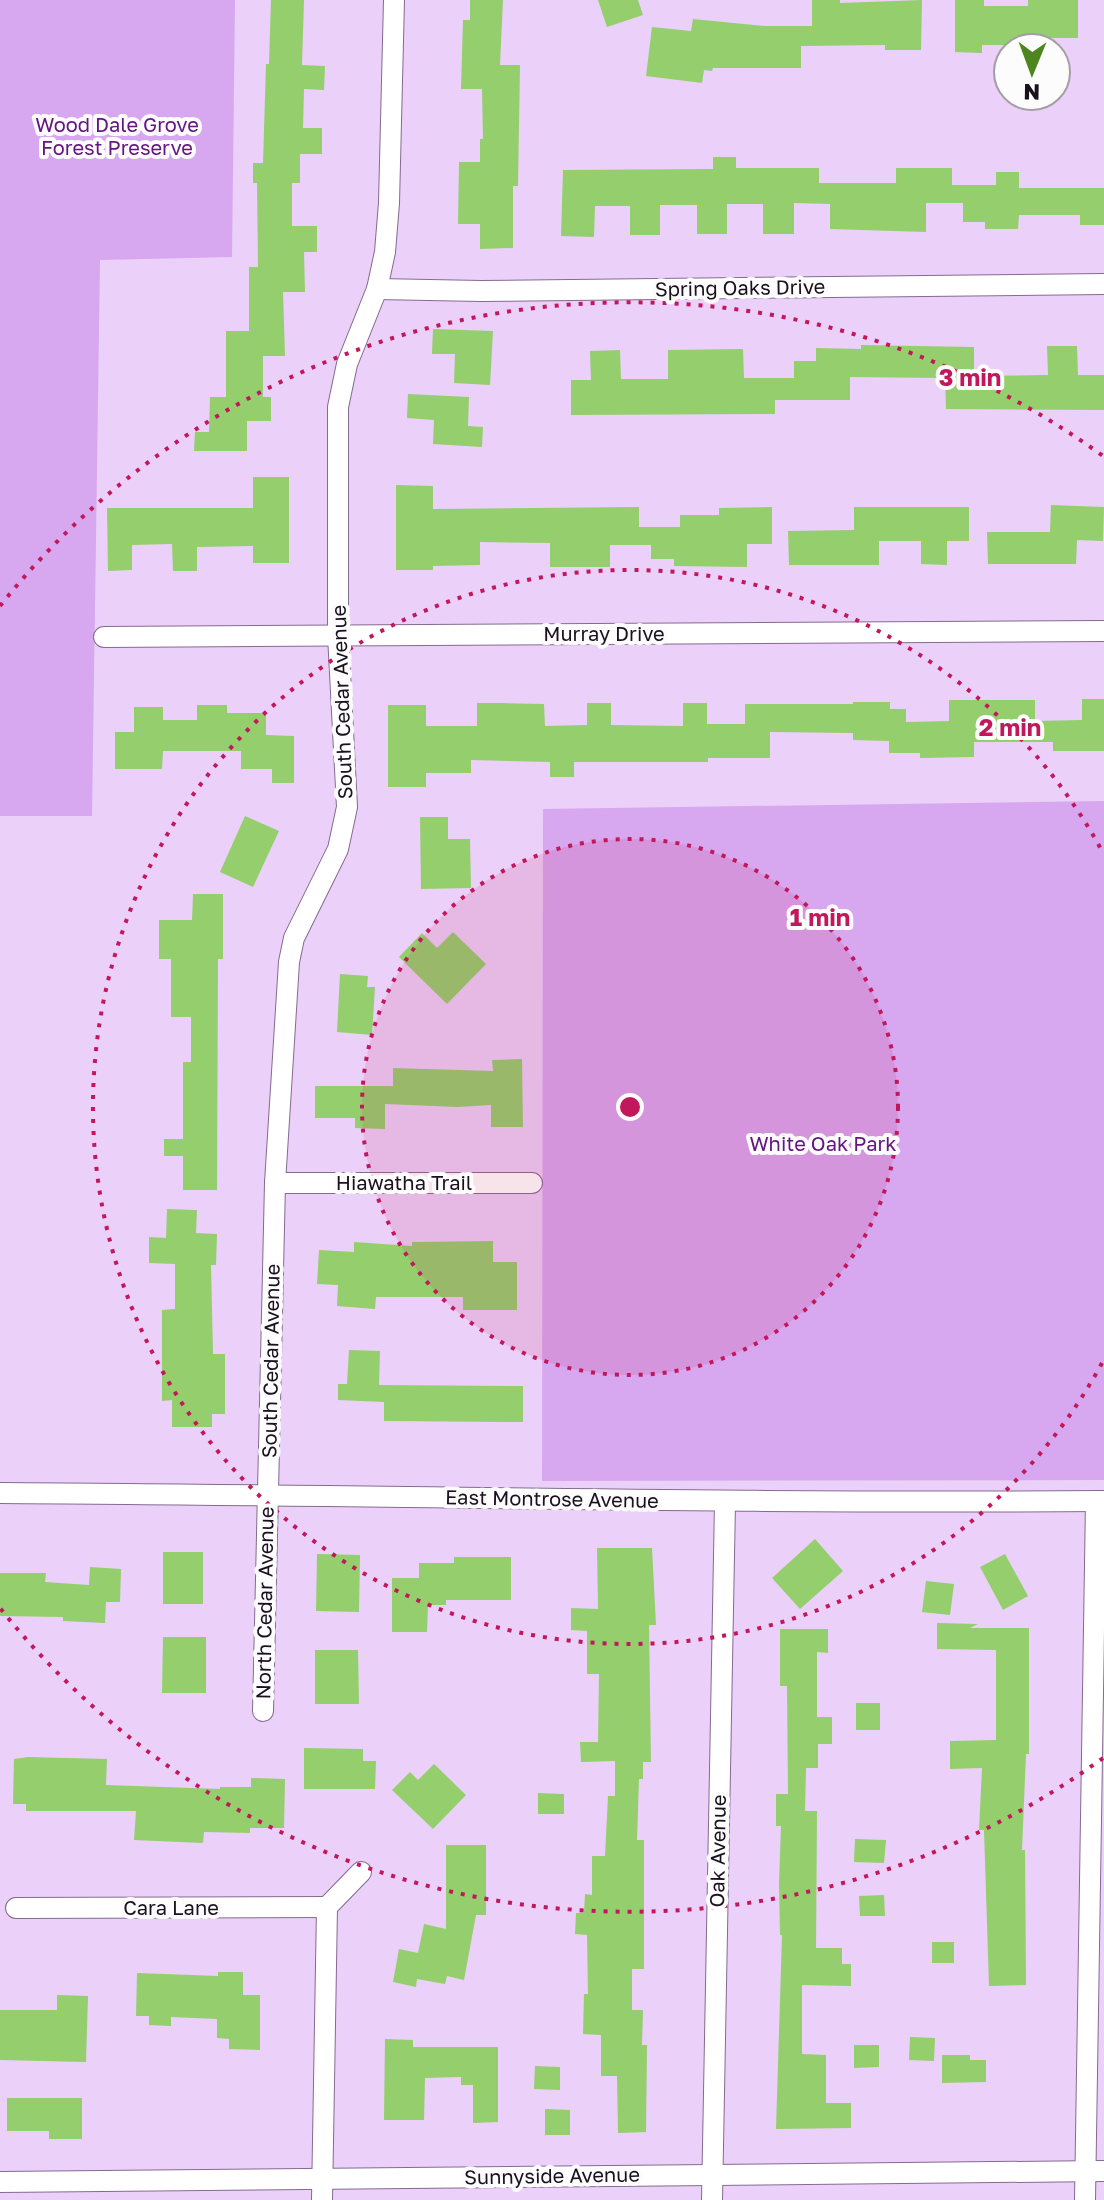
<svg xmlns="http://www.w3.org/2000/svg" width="1104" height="2200" viewBox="0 0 1104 2200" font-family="'Golos Text',sans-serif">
	<rect width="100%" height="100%" fill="#ebd0f9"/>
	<g fill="#d7a7ef">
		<polygon points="0,0 235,0 232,257 100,260 92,816 0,816"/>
		<polygon points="1104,801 1104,1480 542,1481 543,809"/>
	</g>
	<g fill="#94ce6d">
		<polygon points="271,0 304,0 302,65 325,66 324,90 304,89 303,128 322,128 322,154 300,154 300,183 292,183 292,226 317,226 317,252 304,252 305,292 283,292 285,356 263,356 263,397 271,397 271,421 247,421 247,451 194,451 195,432 209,432 210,397 226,397 226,331 249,331 249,267 258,267 257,183 253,183 253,163 263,163 266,64 269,64"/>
		<polygon points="470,0 503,0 500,65 520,65 518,186 513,186 513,248 480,249 480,224 458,224 459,162 480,162 480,139 483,139 482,89 461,89 463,20 470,20"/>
		<polygon points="598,0 638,0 643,15 607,27"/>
		<polygon points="812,0 840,0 840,3 922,0 921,50 885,50 885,45 801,46 801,68 713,68 712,71 704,70 702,83 646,76 652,27 691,31 693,19 765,26 812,26"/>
		<polygon points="955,0 984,0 984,6 1028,6 1028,0 1078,0 1078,38 1017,38 1017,45 982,45 982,53 955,52"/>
		<polygon points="713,157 736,157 736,168 819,168 819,183 896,183 896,168 952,168 952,185 996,185 996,172 1019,172 1019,188 1104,188 1104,225 1080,225 1080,215 1019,215 1018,229 985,229 985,222 963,222 963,203 926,203 926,232 830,229 830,204 794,203 794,234 763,234 763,204 727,204 727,234 697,234 697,205 660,205 660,235 630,235 630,206 595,206 594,237 561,236 563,170 713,169"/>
		<polygon points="433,329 493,331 490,385 454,383 455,354 432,354"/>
		<polygon points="861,345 974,347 974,376 1048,375 1047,346 1077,346 1078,375 1104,375 1104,410 946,409 945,378 850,377 850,400 775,400 775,414 571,415 571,380 591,380 590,351 620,350 621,379 668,379 668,350 743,349 744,378 794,378 794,361 816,361 816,348 861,349"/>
		<polygon points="408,394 469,397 468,426 483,427 482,447 433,444 434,420 407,418"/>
		<polygon points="253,477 289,477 289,563 253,563 253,546 197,547 197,571 173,571 172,544 132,545 132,570 108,571 107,508 253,508"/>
		<polygon points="396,485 433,486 433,509 639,507 639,527 680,527 680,515 719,515 719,508 772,507 772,544 747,544 747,567 674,566 674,559 651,559 651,545 610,545 610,567 550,567 550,543 480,542 480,565 433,566 433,570 396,570"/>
		<polygon points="1051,505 1104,507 1103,541 1077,540 1076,564 988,564 987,532 1050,532"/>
		<polygon points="854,507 969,507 969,541 947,541 947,565 921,564 921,541 879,541 879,565 789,565 788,531 854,530"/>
		<polygon points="1082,699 1104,699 1104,751 1053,751 1053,742 974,742 974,757 920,758 920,753 889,753 889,741 853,740 853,733 770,732 770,758 708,758 708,762 574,762 574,777 550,777 550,762 471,760 471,773 426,773 426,787 388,787 388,705 426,705 426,726 477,726 477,703 502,703 544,704 545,726 587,725 587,703 611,703 611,725 683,726 683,703 707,703 707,724 745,724 745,704 853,704 853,702 890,702 890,709 906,709 906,722 949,721 949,700 1035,700 1035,721 1082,720"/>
		<polygon points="197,705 227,705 227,713 266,713 266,735 294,736 294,783 272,783 272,769 241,769 241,751 163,751 162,769 115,769 115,732 134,732 134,707 163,707 163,720 197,720"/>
		<polygon points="245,816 279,831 253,887 220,872"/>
		<polygon points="420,817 448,817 448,839 470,839 471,888 421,889"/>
		<polygon points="193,894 223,894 223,959 218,959 217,1190 183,1190 183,1156 164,1156 164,1139 183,1139 183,1062 191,1062 191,1017 171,1017 171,959 159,959 159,920 192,920"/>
		<polygon points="453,932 486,964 447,1004 399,957 422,933 437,948"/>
		<polygon points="340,974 368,976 367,987 375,987 372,1035 337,1032"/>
		<polygon points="522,1059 523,1127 491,1127 491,1105 458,1107 385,1104 385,1129 355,1128 355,1118 315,1118 315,1086 393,1086 393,1068 493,1071 492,1060"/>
		<polygon points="167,1209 197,1210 196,1233 217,1234 216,1265 211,1265 213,1354 225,1354 225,1414 212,1414 212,1427 172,1427 172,1400 162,1401 162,1310 175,1309 175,1264 149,1263 149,1237 166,1238"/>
		<polygon points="493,1241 493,1262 517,1262 517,1310 463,1310 463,1297 376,1297 375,1309 337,1306 338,1285 317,1284 319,1250 354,1252 354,1242 412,1246 412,1242"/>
		<polygon points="349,1350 380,1351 379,1385 523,1386 523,1422 384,1421 384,1402 338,1400 338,1384 347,1384"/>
		<polygon points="815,1539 843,1571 800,1609 772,1578"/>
		<polygon points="597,1548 652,1548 656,1625 649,1625 651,1762 643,1762 643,1779 639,1779 637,1840 644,1840 644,1969 632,1969 632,2010 643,2010 642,2045 647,2045 646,2132 618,2133 617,2076 601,2076 601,2035 583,2034 584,1994 588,1994 587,1935 575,1934 576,1913 584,1913 585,1894 592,1895 592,1856 605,1856 608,1796 615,1796 615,1761 581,1762 580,1742 598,1742 599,1674 587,1674 587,1631 571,1630 571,1608 598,1609"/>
		<rect x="163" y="1552" width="40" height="52"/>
		<polygon points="317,1554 360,1555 359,1612 316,1611"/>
		<polygon points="1005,1554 1028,1596 1003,1610 980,1567"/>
		<polygon points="454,1557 511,1557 511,1600 446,1600 446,1605 428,1605 427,1632 392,1632 392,1578 419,1578 419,1563 454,1563"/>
		<polygon points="90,1567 121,1569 120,1602 106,1602 105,1623 63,1621 63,1617 0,1616 0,1573 46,1573 45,1582 89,1585"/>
		<polygon points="926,1581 954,1584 950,1615 922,1612"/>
		<polygon points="937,1623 978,1624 970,1628 1029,1628 1029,1754 1026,1754 1022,1850 1025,1850 1026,1985 989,1986 984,1830 979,1830 982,1768 950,1769 950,1741 996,1740 996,1650 937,1649"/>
		<polygon points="780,1629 828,1629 828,1653 817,1652 817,1717 832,1717 832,1744 818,1744 818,1768 806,1768 805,1811 817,1811 816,1948 842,1948 842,1964 851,1964 851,1986 802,1985 802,2054 826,2055 826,2103 851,2103 851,2128 776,2129 782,1935 780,1935 779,1883 781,1826 776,1826 776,1794 788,1794 787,1686 780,1686"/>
		<polygon points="163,1637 206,1637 206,1693 162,1693"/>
		<polygon points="315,1650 358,1650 359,1704 315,1704"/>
		<rect x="856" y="1703" width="24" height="27"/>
		<polygon points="304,1748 363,1749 363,1761 376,1761 375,1789 304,1789"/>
		<polygon points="28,1757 107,1759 106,1785 220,1789 220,1787 251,1787 251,1778 285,1779 284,1828 250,1828 250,1833 204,1832 203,1843 134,1840 136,1811 26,1811 26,1804 13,1804 14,1759"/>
		<polygon points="434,1764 466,1795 433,1829 392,1790 410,1772 418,1780"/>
		<polygon points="538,1793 564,1794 564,1814 538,1814"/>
		<polygon points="855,1839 886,1840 884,1863 854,1862"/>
		<polygon points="446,1845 486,1845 486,1915 476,1915 464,1980 447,1976 445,1984 417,1979 416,1987 393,1982 399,1949 418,1953 424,1924 446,1929"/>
		<polygon points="884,1895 885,1916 860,1916 859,1896"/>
		<rect x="932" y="1942" width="22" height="21"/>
		<polygon points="218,1972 243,1972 243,1995 260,1995 260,2050 229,2049 229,2039 217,2038 217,2019 171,2017 171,2026 149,2025 149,2016 136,2016 137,1973 218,1976"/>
		<polygon points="57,1995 88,1996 86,2062 0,2060 0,2010 57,2010"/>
		<polygon points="910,2037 935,2038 934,2061 909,2060"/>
		<polygon points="385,2039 413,2040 413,2047 498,2047 498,2122 473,2123 473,2085 461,2085 461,2077 425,2078 424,2120 384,2120"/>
		<polygon points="854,2045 879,2045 879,2067 854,2068"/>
		<polygon points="942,2055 970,2055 970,2060 986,2060 986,2082 942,2083"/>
		<polygon points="535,2066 560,2067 560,2090 534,2089"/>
		<polygon points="7,2098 82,2098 82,2139 49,2139 49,2131 7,2131"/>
		<polygon points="545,2109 570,2110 570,2135 545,2135"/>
	</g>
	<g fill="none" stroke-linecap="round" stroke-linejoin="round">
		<defs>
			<g id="minor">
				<polyline points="377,289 481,291 1104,284"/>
				<polyline points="104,637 1104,631"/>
				<polyline points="275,1183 532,1183"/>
				<path d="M0 1493C368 1495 736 1504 1104 1501"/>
				<polyline points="263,1711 275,1183 289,962 294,938 338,849 347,807 338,635 338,407 347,364 377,289 385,252 389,203 394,0"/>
				<polyline points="16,1908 327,1907"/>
				<polyline points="0,2182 1104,2171"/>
				<polyline points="322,2200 327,1907 361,1872"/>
				<polyline points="712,2200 725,1502"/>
				<polyline points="1085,2200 1096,1501"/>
			</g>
		</defs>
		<use href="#minor" stroke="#846b90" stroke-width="22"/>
		<use href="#minor" stroke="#fff" stroke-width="20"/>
	</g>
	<circle cx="630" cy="1107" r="268" fill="#c2185b" fill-opacity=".12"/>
	<g fill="none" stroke="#c2185b" stroke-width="4" stroke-dasharray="4 8">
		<circle cx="630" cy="1107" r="268"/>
		<path d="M1102 1363A537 537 0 1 1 1102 851"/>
		<path d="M1103 1758A805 805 0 0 1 0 1608M0 606A805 805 0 0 1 1103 456"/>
	</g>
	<g text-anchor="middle" stroke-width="8" stroke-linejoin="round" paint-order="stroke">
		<g font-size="20" fill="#651683" stroke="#fcfcfc">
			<text x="117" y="132">Wood Dale Grove<tspan x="117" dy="23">Forest Preserve</tspan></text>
			<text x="823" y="1151">White Oak Park</text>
		</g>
		<g font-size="20" fill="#1a101e" stroke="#fcfcfc">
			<text transform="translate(740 288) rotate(-1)" y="7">Spring Oaks Drive</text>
			<text x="604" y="641">Murray Drive</text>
			<text transform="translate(342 702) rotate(-92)" y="7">South Cedar Avenue</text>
			<text x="404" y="1190">Hiawatha Trail</text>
			<text transform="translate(271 1361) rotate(-89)" y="7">South Cedar Avenue</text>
			<text transform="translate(552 1499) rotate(1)" y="7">East Montrose Avenue</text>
			<text transform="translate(265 1603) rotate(-89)" y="7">North Cedar Avenue</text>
			<text transform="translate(718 1851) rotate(-89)" y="7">Oak Avenue</text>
			<text x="171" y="1915">Cara Lane</text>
			<text transform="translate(552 2176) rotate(-1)" y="7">Sunnyside Avenue</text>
		</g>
	</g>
	<circle cx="630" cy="1107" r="12" fill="#c2185b" stroke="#fcfcfc" stroke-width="4"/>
	<g font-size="24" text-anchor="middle" font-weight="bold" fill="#c2185b" stroke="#fcfcfc" stroke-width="8" stroke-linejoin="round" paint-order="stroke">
		<text x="970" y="386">3 min</text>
		<text x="1010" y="736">2 min</text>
		<text x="820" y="926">1 min</text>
	</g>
	<g transform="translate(1032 72) rotate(181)"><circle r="38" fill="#fcfcfc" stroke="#a29ea3" stroke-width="2"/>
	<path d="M0-6L14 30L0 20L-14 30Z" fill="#4e851f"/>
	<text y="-12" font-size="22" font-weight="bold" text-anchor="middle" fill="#1a101e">N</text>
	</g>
</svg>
